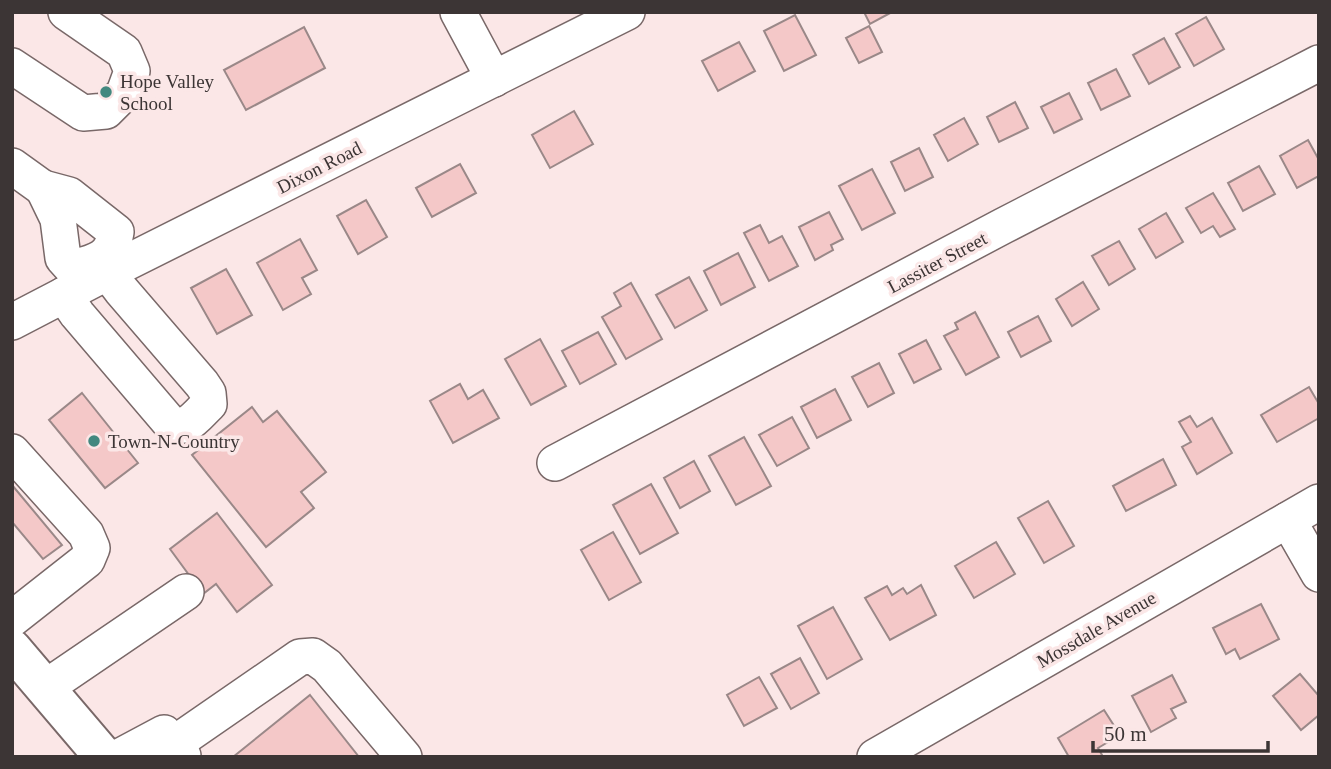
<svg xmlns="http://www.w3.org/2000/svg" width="1331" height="769" viewBox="0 0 1331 769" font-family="'Times New Roman',serif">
	<rect width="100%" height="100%" fill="#fbe7e7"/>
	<g fill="#f4c8c8" stroke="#9a8888" stroke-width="2">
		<polygon points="864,12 892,12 870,24"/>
		<polygon points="795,15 816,55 784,71 764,31"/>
		<polygon points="1206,17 1224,49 1194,66 1176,34"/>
		<polygon points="869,26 882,52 859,63 846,38"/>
		<polygon points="304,27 325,68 246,110 224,70"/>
		<polygon points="1164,38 1180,67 1149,84 1133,55"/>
		<polygon points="739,42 755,71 718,91 702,61"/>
		<polygon points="1116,69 1130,96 1101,110 1088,83"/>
		<polygon points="1069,93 1082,119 1054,133 1041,107"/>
		<polygon points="1015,102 1028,128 999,142 987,117"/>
		<polygon points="574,111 593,144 550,168 532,135"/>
		<polygon points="964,118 978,144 948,161 934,135"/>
		<polygon points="1308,140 1319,160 1319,176 1297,188 1280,156"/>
		<polygon points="919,148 933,177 905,191 891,162"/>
		<polygon points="460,164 476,193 432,217 416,188"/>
		<polygon points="1259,166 1275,194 1243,211 1228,183"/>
		<polygon points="872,169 895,213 862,230 839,186"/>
		<polygon points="1213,193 1235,229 1220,237 1213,226 1201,233 1186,208"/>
		<polygon points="366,200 387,237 358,254 337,216"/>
		<polygon points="829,212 843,239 831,245 833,250 815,260 799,227"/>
		<polygon points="1166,213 1183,242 1156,258 1139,229"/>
		<polygon points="760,225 769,243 782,236 798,266 769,281 744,233"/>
		<polygon points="300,239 317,270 302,278 311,294 283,310 257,263"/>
		<polygon points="1119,241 1135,269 1109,285 1092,256"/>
		<polygon points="738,253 755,287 721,305 704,271"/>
		<polygon points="226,269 252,315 217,334 191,288"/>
		<polygon points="689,277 707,310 675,328 656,295"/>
		<polygon points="1083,282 1099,309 1072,326 1056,299"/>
		<polygon points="631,283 662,339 626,359 602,317 621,306 614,293"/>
		<polygon points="975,312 999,357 966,375 944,336 958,329 955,323"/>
		<polygon points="1038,316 1051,341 1021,357 1008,332"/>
		<polygon points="598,332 616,364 580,384 562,351"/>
		<polygon points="540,339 566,386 531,405 505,359"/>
		<polygon points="926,340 941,369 914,383 899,354"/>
		<polygon points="879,363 894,393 868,407 852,377"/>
		<polygon points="460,384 468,399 483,390 499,418 453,443 430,401"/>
		<polygon points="1309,387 1319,404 1319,418 1277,442 1261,415"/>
		<polygon points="835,389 851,420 817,438 801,407"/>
		<polygon points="82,393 138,463 105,488 49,420"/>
		<polygon points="252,407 263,422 277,411 326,472 301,492 314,508 266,547 192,455"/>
		<polygon points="1190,416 1197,427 1212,418 1232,453 1197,474 1182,447 1191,442 1179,422"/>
		<polygon points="792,417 809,448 777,466 759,435"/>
		<polygon points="744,437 771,486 736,505 709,456"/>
		<polygon points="1163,459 1176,485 1126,511 1113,486"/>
		<polygon points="694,461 710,491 680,508 664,478"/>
		<polygon points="651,484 678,533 640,554 613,505"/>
		<polygon points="12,485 62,545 43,559 12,522"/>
		<polygon points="1048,501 1074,546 1044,563 1018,518"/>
		<polygon points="217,513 272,585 237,612 216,584 203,594 170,549"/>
		<polygon points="613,532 641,582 609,600 581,550"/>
		<polygon points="996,542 1015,574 974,598 955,566"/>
		<polygon points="921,585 936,615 890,640 865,598 887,586 892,595 903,588 907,594"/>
		<polygon points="1261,604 1279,639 1240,659 1235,649 1226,654 1213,628"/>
		<polygon points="833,607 862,659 827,679 798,626"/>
		<polygon points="800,658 819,693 791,709 771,674"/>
		<polygon points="1300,674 1319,696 1319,715 1301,730 1273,696"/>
		<polygon points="1172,675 1186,702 1171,709 1176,718 1151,732 1132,696"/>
		<polygon points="759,677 777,708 744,726 727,695"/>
		<polygon points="310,695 359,757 233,757"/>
		<polygon points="1104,710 1120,735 1098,748 1102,755 1099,757 1069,757 1058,738"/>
	</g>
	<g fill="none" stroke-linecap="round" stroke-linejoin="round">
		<defs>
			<g id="minor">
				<polyline points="458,12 494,79"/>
				<polyline points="12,66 83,113 106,111 124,93 132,71 124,52 66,12"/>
				<polyline points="12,166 44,189"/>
				<path d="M43 188 69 195 116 232C112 259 95 262 72 268L63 258 58 219Z"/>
				<path d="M64 295 77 314 170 423C187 432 197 415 209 404L208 393 202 384 121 290 99 261"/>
				<polyline points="12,322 110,271 627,12"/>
				<polyline points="12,452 86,534 92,548 87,560 12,619"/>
				<polyline points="555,463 1003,226 1319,63"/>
				<polyline points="1288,520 1319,574"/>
				<polyline points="45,688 186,592"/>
				<polyline points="174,744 300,657 313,656 327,666 404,757"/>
				<polyline points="119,757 164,733 183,756"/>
				<polyline points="875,757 1319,502"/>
			</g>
			<polyline id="major" points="12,649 104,757"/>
		</defs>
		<use href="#minor" stroke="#796868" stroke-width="38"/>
		<use href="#major" stroke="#796868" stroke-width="42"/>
		<use href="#minor" stroke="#fff" stroke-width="35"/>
		<use href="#major" stroke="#fff" stroke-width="38"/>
	</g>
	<g fill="#42887f" stroke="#fbe7e7" stroke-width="2.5">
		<circle cx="106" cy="92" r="7"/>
		<circle cx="94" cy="441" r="7"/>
	</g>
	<g text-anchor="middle" stroke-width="7" stroke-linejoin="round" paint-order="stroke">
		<g font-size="19" fill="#3c3535" stroke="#fbe7e7" text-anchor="start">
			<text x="120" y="88">Hope Valley<tspan x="120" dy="22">School</tspan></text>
			<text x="108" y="448">Town-N-Country</text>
		</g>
		<g font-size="19" fill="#3c3535" stroke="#fbe7e7">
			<text transform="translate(319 167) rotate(-27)" y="7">Dixon Road</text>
			<text transform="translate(937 262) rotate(-28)" y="7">Lassiter Street</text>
			<text transform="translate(1096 629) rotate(-30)" y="7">Mossdale Avenue</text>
		</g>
	</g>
	<rect width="1331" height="769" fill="none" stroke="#3c3535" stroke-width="28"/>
	<path d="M1093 741v10h175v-10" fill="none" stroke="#3c3535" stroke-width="3.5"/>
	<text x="1104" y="741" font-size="21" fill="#3c3535" stroke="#fbe7e7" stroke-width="5" paint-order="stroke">50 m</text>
</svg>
